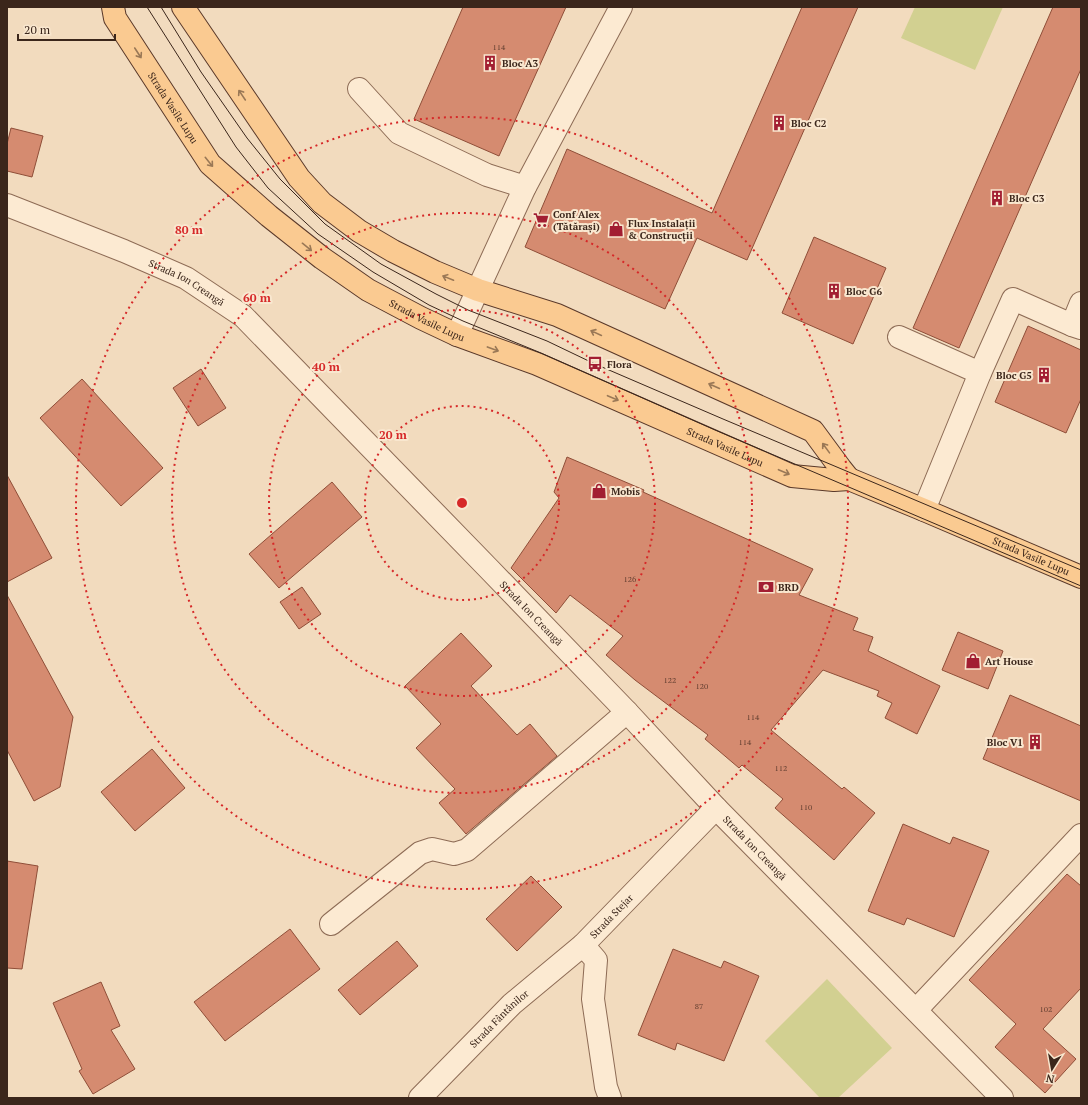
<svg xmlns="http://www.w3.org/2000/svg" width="1088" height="1105" viewBox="0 0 1088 1105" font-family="'PT Serif',serif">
	<rect width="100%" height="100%" fill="#f2dbbe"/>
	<g fill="#d2d091">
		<polygon points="915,7 1003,7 975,70 901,38"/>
		<polygon points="827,979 892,1048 838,1098 820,1098 765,1041"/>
	</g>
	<g fill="#d58b70" stroke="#8f4e38">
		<polygon points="463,7 566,7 499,156 414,119"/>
		<polygon points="802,7 858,7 747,260 697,238 665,309 525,247 567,149 712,213"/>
		<polygon points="1053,7 1081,7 1081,69 959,348 913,328"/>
		<polygon points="11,128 43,136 32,177 7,171 7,144"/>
		<polygon points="814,237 886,268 853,344 782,313"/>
		<polygon points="1028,326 1081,350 1081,399 1066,433 995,402"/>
		<polygon points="201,369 226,408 198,426 173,388"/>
		<polygon points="82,379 163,468 121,506 40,418"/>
		<polygon points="567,457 644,490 643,492 813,569 799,595 858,618 853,630 873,637 868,651 940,686 917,734 885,718 892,703 877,696 879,691 823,670 771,730 842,789 844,787 875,813 834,860 775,808 783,799 742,765 739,768 705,739 708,735 635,680 606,655 623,636 570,595 556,613 511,568 559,498 554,492"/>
		<polygon points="7,475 52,558 7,582"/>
		<polygon points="332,482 362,517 279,588 249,554"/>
		<polygon points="302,587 321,614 299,629 280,602"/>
		<polygon points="7,595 73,717 60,787 34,801 7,750"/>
		<polygon points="958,632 1003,651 988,689 942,670"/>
		<polygon points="461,633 492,666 471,686 517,735 530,724 557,756 466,834 439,803 455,789 416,748 441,724 405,686"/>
		<polygon points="1010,695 1081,726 1081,801 983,759"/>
		<polygon points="152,749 185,788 135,831 101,792"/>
		<polygon points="903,824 950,844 953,837 989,851 954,937 907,918 904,925 868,911"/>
		<polygon points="7,861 38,866 22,969 7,968"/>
		<polygon points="1067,874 1081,886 1081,988 1043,1029 1076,1059 1045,1093 995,1047 1016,1024 969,980"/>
		<polygon points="531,876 562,907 517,951 486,919"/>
		<polygon points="290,929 320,969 225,1041 194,1002"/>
		<polygon points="397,941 418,966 360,1015 338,990"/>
		<polygon points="673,949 721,968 724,961 759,976 724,1061 677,1043 675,1050 638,1035"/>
		<polygon points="101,982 120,1026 111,1030 135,1069 93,1094 79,1071 82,1069 53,1003"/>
	</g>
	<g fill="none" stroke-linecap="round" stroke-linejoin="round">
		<defs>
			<g id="minor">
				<polyline points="359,89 399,133 487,175 525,187"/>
				<path id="s1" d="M7 205 124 251 186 278 243 316 490 570 627 712 716 808 1002 1098"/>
				<polyline points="1081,303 1072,325 1081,328"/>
				<polyline points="457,335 525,187 621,7"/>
				<polyline points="899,337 980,373"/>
				<polyline points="924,510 980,373 1013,299 1072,325"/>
				<polyline points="331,924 420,853 432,849 454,854 467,850 627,712"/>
				<polyline points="916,1010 1081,835"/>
				<path id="s2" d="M420 1098 512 1004 583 945"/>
				<path id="s3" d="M610 1098 606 1087 593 999 596 960 583 945 716 808"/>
			</g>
			<g id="major">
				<path id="s4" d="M113 7 115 18 210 164 269 216 322 258 368 290 421 318 457 335 537 364 792 476 834 480 849 479 924 510 1081 577"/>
				<polyline points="183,7 299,178 322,203 359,231 393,251 435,272 478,290 557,315 813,431 841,469 849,479"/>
			</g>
		</defs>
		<use href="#minor" stroke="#8d6b55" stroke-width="24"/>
		<use href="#major" stroke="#5a392a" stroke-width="24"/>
		<use href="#minor" stroke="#fcead2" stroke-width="22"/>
		<use href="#major" stroke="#faca91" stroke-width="22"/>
		<g stroke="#3b261b" stroke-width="1">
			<polyline points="147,7 236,147 268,188 318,234 373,272 429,305 463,321 541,353 715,430 1081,586"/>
			<polyline points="161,7 201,72 247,138 280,179 325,224 381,264 436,294 468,310 547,341 595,364 723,419 1081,570"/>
		</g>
	</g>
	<defs><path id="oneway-shaft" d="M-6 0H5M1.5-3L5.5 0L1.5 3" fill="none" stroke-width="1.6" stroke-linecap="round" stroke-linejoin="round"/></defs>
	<g stroke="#9a7856">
		<use href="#oneway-shaft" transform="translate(138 53) rotate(57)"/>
		<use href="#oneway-shaft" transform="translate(242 95) rotate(-124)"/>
		<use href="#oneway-shaft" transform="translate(209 162) rotate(51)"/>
		<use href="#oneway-shaft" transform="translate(307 247) rotate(39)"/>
		<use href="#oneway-shaft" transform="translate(448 278) rotate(-158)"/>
		<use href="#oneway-shaft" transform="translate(596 333) rotate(-155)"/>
		<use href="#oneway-shaft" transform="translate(493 349) rotate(20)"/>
		<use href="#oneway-shaft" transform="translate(714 386) rotate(-156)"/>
		<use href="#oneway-shaft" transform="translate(613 398) rotate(23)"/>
		<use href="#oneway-shaft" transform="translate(826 448) rotate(-126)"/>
		<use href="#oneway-shaft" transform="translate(784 472) rotate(23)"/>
	</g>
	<g fill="none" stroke="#d62828" stroke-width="2" stroke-dasharray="2 4">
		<circle cx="462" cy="503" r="97"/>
		<circle cx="462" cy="503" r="193"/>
		<circle cx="462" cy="503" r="290"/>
		<circle cx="462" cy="503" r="386"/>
	</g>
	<defs>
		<symbol id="building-bare" viewBox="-9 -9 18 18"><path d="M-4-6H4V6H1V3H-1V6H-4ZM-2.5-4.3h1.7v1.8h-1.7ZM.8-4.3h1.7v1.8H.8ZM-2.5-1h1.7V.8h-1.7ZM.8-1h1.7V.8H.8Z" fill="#a21e32" stroke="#f9e7cf" stroke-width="2.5" paint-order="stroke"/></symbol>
		<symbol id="supermarket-bare" viewBox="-9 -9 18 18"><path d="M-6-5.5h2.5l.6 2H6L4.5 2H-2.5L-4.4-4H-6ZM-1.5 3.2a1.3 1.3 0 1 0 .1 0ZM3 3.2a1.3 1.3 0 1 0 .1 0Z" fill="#a21e32" stroke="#f9e7cf" stroke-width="2.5" paint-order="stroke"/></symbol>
		<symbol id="shop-bare" viewBox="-9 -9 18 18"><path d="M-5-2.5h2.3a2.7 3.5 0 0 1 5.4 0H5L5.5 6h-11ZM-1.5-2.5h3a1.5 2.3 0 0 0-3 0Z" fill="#a21e32" stroke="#f9e7cf" stroke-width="2.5" paint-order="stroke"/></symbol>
		<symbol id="bus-bare" viewBox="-9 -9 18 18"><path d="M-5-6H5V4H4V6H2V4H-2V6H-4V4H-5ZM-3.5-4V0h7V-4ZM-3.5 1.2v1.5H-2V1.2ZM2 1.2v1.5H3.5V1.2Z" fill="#a21e32" stroke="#f9e7cf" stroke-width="2.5" paint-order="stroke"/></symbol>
		<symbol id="bank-bare" viewBox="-9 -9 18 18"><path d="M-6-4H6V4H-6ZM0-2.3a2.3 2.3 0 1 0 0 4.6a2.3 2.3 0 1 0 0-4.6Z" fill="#a21e32" stroke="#f9e7cf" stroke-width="2.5" paint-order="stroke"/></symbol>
	</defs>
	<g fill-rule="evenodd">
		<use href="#building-bare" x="479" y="52" width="22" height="22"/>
		<use href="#building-bare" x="768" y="112" width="22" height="22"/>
		<use href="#building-bare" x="986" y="187" width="22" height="22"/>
		<use href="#supermarket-bare" x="530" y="209" width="22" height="22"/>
		<use href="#shop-bare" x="605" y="218" width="22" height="22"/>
		<use href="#building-bare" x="823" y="280" width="22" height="22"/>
		<use href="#bus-bare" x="584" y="353" width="22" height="22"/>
		<use href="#building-bare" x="1033" y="364" width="22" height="22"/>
		<use href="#shop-bare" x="588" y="480" width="22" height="22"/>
		<use href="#bank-bare" x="755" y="576" width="22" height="22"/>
		<use href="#shop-bare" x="962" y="650" width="22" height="22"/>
		<use href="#building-bare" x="1024" y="731" width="22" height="22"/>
	</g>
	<g text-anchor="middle" stroke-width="4" stroke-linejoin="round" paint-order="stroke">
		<g font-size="8" fill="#623f30">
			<text x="499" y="50">114</text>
			<text x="630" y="582">126</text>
			<text x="670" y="683">122</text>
			<text x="702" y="689">120</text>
			<text x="753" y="720">114</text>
			<text x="745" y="745">114</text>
			<text x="781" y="771">112</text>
			<text x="806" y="810">110</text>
			<text x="699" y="1009">87</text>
			<text x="1046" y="1012">102</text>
		</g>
		<g font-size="10" font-weight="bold" fill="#3b261b" stroke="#f9e7cf" text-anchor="start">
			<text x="502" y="67">Bloc A3</text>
			<text x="791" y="127">Bloc C2</text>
			<text x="1009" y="202">Bloc C3</text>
			<text x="553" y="218">Conf Alex<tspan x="553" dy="12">(Tătărași)</tspan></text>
			<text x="628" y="227">Flux Instalații<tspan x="628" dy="12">&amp; Construcții</tspan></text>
			<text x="846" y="295">Bloc G6</text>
			<text x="607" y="368">Flora</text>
			<text x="1032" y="379" text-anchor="end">Bloc G5</text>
			<text x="611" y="495">Mobis</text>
			<text x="778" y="591">BRD</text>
			<text x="985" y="665">Art House</text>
			<text x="1023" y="746" text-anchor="end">Bloc V1</text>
		</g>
		<g font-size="10" fill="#3b261b" stroke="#f9e7cf">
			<text dy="4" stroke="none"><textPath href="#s4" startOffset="118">Strada Vasile Lupu</textPath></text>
			<text dy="4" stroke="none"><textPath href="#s1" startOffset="196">Strada Ion Creangă</textPath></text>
			<text dy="4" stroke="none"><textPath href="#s4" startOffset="454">Strada Vasile Lupu</textPath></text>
			<text dy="4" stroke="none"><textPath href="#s4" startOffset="778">Strada Vasile Lupu</textPath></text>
			<text dy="4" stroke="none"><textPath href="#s4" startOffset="1106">Strada Vasile Lupu</textPath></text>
			<text dy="4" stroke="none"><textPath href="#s1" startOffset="676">Strada Ion Creangă</textPath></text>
			<text dy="4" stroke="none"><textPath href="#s1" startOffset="1000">Strada Ion Creangă</textPath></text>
			<text dy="4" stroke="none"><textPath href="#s3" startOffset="200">Strada Stejar</textPath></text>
			<text dy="4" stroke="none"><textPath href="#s2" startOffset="112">Strada Fântânilor</textPath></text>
		</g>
	</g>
	<circle cx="462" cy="503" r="6" fill="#d62828" stroke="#f9e7cf" stroke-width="2"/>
	<g font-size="12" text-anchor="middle" font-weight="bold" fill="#d62828" stroke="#f9e7cf" stroke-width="4" stroke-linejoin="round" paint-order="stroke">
		<text x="189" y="234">80 m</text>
		<text x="257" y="302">60 m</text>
		<text x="326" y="371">40 m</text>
		<text x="393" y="439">20 m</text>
	</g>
	<rect width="1088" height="1105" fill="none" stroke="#3b261b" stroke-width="16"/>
	<g transform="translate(1052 1069) rotate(191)" stroke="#f9e7cf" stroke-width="3" paint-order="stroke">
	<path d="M0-3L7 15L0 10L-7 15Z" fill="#3b261b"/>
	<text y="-6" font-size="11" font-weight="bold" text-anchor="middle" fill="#3b261b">N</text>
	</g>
	<path d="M18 34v6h97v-6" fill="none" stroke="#3b261b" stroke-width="2"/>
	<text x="24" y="34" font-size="12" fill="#3b261b" stroke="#f9e7cf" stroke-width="3" paint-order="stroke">20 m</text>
</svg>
